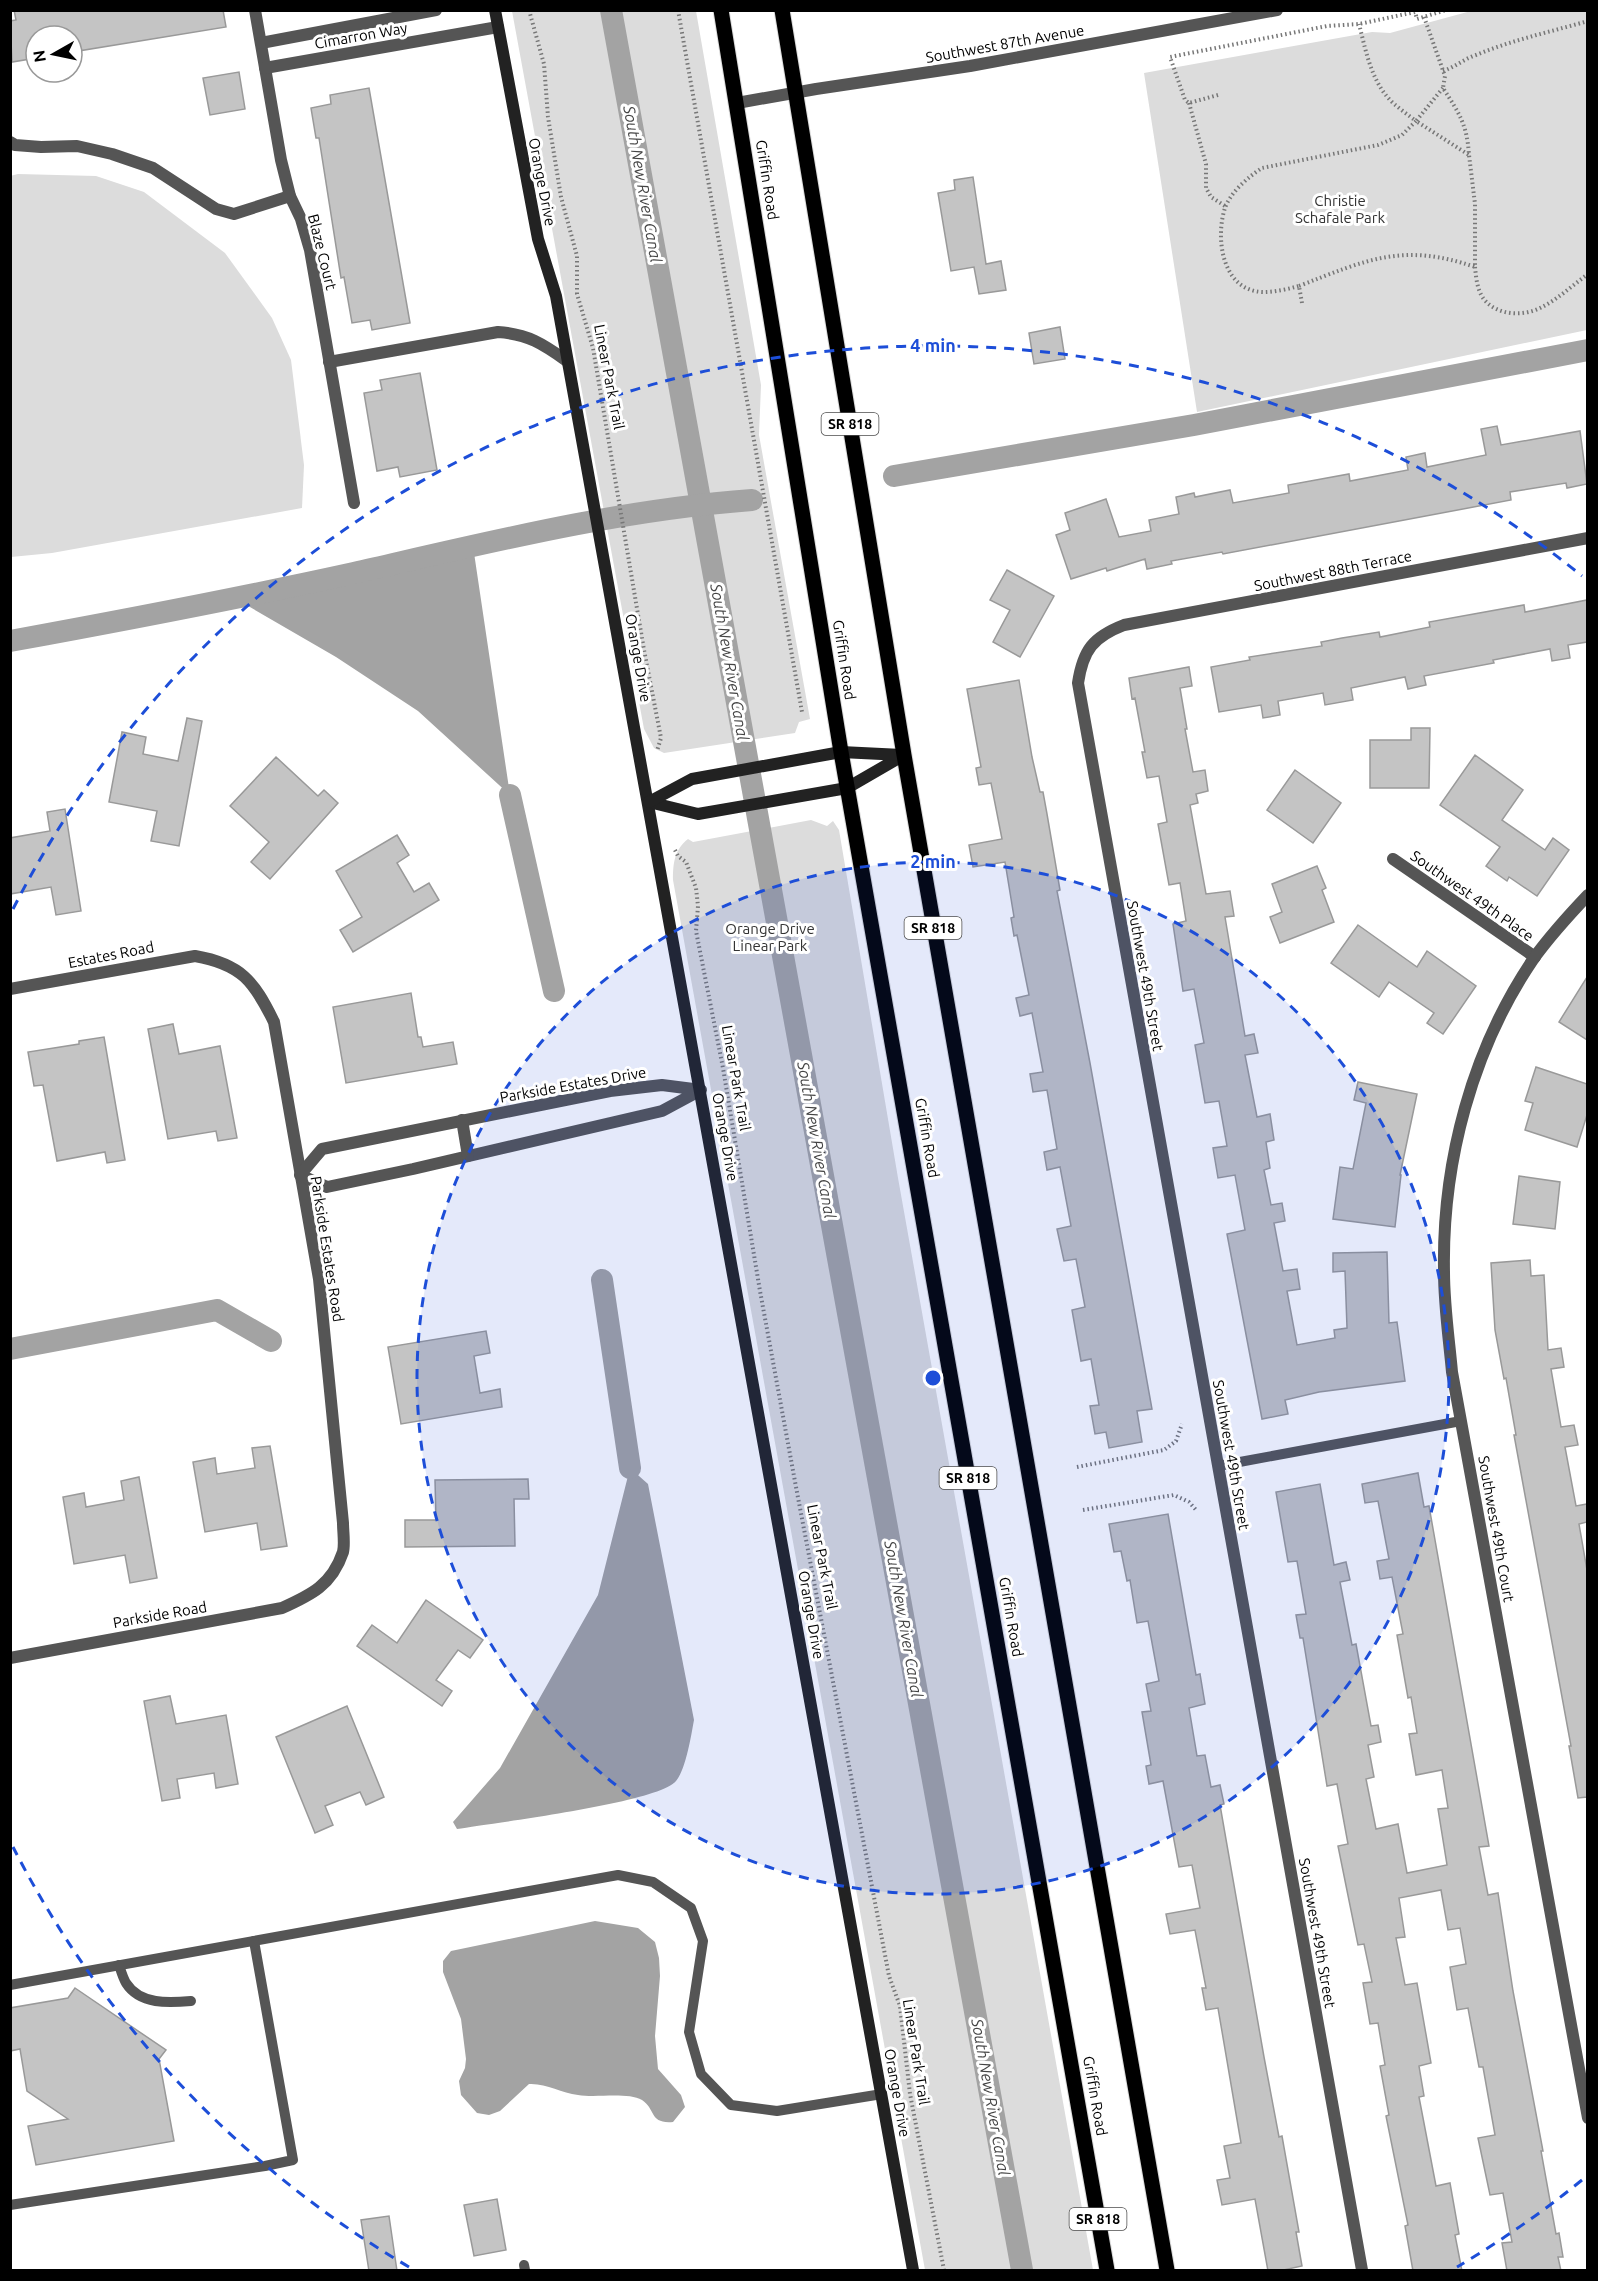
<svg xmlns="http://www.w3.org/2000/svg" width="1598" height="2281" viewBox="0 0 1598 2281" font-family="Ubuntu,sans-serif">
	<rect width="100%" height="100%" fill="#fff"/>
	<g fill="#dcdcdc">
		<polygon points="512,11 696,11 761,385 759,435 810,719 799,722 795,733 664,753 654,748 644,729"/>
		<polygon points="1471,11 1587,11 1587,330 1197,412 1144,73 1372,32 1390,33"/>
		<polygon points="18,174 96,176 144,192 225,253 272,318 291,360 304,465 302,508 52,553 11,557 10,176"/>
		<path d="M811 820 827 826 833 821 839 830 898 1178 1093 2270H925L673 880C673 864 674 850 688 839L693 842Z"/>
	</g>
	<g fill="#a3a3a3">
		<polygon points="473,546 510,795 418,711 336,657 236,599"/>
		<path d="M630 1468 648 1484 694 1720C691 1736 686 1769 676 1781 658 1803 493 1823 457 1829L453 1822 500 1768 598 1595Z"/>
		<path d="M595 1921 638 1928 655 1942 659 1958 660 1976 655 2036 658 2069 681 2095 685 2107 673 2122C649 2124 656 2109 642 2100 628 2092 596 2098 578 2095 561 2093 546 2083 529 2084L500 2111 489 2115 477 2113 461 2095 459 2081 465 2068 466 2059 461 2019 443 1972V1961L451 1951Z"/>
	</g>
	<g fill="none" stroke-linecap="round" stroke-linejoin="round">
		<g stroke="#a3a3a3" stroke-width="22">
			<polyline points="611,10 1022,2270"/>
			<polyline points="894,476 1194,425 1588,350"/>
			<path d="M10 641C125 620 240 598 354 573 486 543 617 510 752 500"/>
			<polyline points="510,795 554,991"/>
			<polyline points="602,1280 630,1468"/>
			<polyline points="10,1349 217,1310 271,1341"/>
		</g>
	</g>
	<g fill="#c4c4c4" stroke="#999" stroke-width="1.5">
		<polygon points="14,10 223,10 226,27 72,52 72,36 36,36 36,58 12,62 10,21 16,20"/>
		<polygon points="239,72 245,109 210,115 203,78"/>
		<polygon points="369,88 410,323 372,330 370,320 352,323 344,277 341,278 319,138 316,138 311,108 331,104 330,95"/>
		<polygon points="973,177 986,264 1001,261 1006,290 979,294 974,267 951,271 938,193 955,190 954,180"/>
		<polygon points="1060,327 1065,359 1034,364 1029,333"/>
		<polygon points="420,373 437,470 400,477 398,467 377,471 364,393 382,390 380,380"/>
		<polygon points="1497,426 1501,445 1580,431 1587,484 1567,488 1566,483 1510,492 1511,500 1223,554 1222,552 1171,561 1172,564 1147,569 1145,559 1107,571 1106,568 1071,579 1056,535 1070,530 1065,513 1106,499 1119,537 1151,531 1149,520 1179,514 1176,497 1194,493 1195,497 1230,490 1233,503 1289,493 1288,485 1349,474 1350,481 1408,470 1406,457 1425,453 1427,467 1486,455 1481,429"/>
		<polygon points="1007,570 1054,596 1020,657 993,642 1010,610 990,600"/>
		<polygon points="1587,600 1587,642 1568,645 1570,658 1552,661 1550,649 1493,660 1494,663 1424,676 1426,685 1408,689 1405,677 1351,688 1353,700 1325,705 1323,693 1278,701 1280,715 1263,718 1261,705 1219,712 1211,667 1250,660 1249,657 1322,646 1321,642 1342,638 1379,632 1380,637 1430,627 1429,622 1524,605 1525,612"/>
		<polygon points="1189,667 1192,686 1180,688 1187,729 1185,729 1193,772 1205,770 1208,791 1196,794 1198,803 1190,805 1206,894 1230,891 1234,916 1225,917 1245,1036 1254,1034 1258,1053 1245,1055 1257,1117 1270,1114 1274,1140 1266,1142 1270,1168 1264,1170 1271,1205 1282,1203 1285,1221 1274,1223 1283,1271 1297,1269 1300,1289 1287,1291 1297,1345 1335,1338 1334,1330 1347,1328 1345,1271 1333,1272 1333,1253 1387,1252 1389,1323 1397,1322 1405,1381 1319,1392 1285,1400 1288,1414 1262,1419 1227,1234 1245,1230 1235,1175 1218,1178 1213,1148 1227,1146 1219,1101 1205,1103 1195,1045 1204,1043 1194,989 1183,991 1173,924 1186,921 1180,883 1169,885 1158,824 1167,822 1159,776 1147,778 1142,752 1145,752 1135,698 1132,699 1129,678"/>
		<polygon points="1019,680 1032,757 1040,792 1043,792 1047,814 1060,890 1057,891 1090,1063 1152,1409 1137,1411 1142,1442 1109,1448 1106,1432 1095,1434 1090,1406 1099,1405 1091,1359 1081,1361 1072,1310 1085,1307 1076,1259 1064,1261 1057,1229 1071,1226 1060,1167 1047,1170 1044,1152 1057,1149 1047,1090 1033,1092 1030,1074 1043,1072 1032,1013 1020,1016 1016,998 1029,995 1017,935 1014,936 1011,918 1014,917 1005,862 973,867 969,845 1002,839 991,783 979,785 976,768 981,767 967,689"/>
		<polygon points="187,718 202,721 179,846 151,841 157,811 109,802 122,732 146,737 143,754 178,761"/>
		<polygon points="1411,728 1430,728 1429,788 1370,788 1370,740 1411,740"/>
		<polygon points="1475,755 1523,790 1502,820 1545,850 1553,838 1569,850 1537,896 1509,877 1507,881 1486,866 1500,847 1440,805"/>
		<polygon points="276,757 318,796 324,790 338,803 270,879 251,862 269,842 230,806"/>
		<polygon points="1295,770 1341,803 1313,843 1267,810"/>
		<polygon points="65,809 81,911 56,915 51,887 10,894 10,838 50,831 47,812"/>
		<polygon points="397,835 409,855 397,863 414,892 429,883 439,900 353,952 340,930 362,917 336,871"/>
		<polygon points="1317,866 1326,888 1322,890 1334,922 1280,943 1270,917 1282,912 1272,884"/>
		<polygon points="1358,925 1417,967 1427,951 1476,986 1443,1034 1427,1023 1434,1013 1389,982 1379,997 1331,963"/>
		<polygon points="1587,977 1587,1040 1559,1022"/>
		<polygon points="411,993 418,1037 421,1037 423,1047 453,1042 457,1064 346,1083 333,1007"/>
		<polygon points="173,1024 179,1054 220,1046 237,1138 218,1141 216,1131 168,1139 148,1029"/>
		<polygon points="104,1037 125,1160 107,1163 105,1152 57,1161 43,1085 34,1086 28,1052 79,1044 79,1041"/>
		<polygon points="1536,1067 1587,1084 1587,1115 1577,1147 1525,1130 1533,1103 1525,1101"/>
		<polygon points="1358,1082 1417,1094 1400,1175 1401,1175 1395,1227 1333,1219 1340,1167 1353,1169 1366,1103 1354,1100"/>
		<polygon points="1519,1176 1560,1182 1555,1229 1513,1224"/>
		<polygon points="1530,1260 1531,1276 1544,1275 1548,1350 1561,1348 1564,1367 1551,1369 1561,1427 1574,1425 1578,1445 1565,1447 1576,1506 1587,1504 1587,1522 1579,1524 1587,1570 1587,1797 1578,1798 1569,1746 1571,1746 1514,1435 1516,1435 1506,1378 1504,1379 1495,1330 1491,1263"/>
		<polygon points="486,1331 490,1353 474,1356 480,1393 500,1389 502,1407 401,1424 388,1347"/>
		<polygon points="270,1446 287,1546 261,1550 257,1523 205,1532 193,1462 215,1458 217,1474 255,1468 252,1448"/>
		<polygon points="1418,1473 1424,1507 1429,1506 1489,1846 1479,1847 1488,1895 1498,1893 1513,1991 1543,2151 1541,2151 1556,2234 1559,2233 1563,2257 1558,2257 1561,2271 1507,2271 1502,2243 1512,2242 1503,2193 1490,2195 1478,2138 1495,2135 1483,2067 1479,2067 1468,2008 1457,2010 1450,1967 1466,1964 1460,1928 1448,1930 1441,1890 1399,1898 1405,1937 1396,1938 1405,1985 1417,1983 1431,2063 1419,2066 1424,2096 1419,2097 1436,2186 1450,2183 1459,2234 1455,2235 1462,2271 1413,2271 1405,2226 1408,2225 1386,2116 1389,2115 1380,2066 1385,2065 1378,2023 1370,2024 1363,1983 1372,1982 1364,1944 1358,1945 1338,1846 1348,1844 1337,1784 1327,1786 1303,1638 1300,1638 1296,1615 1306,1614 1297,1561 1288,1562 1276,1492 1320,1484 1334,1565 1346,1562 1350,1580 1340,1582 1352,1645 1356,1644 1371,1726 1378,1725 1381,1742 1368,1745 1374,1777 1366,1779 1376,1829 1398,1824 1407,1873 1447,1865 1438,1809 1448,1808 1442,1770 1416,1775 1409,1734 1417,1733 1411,1697 1408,1698 1397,1635 1403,1634 1392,1577 1380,1579 1377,1561 1389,1559 1378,1501 1365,1503 1362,1484"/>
		<polygon points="139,1477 157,1578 130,1583 125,1555 74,1564 63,1497 84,1493 86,1507 124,1500 121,1481"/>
		<polygon points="528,1479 529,1499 514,1499 515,1546 405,1547 405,1520 436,1520 435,1480"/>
		<polygon points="1168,1514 1196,1675 1200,1674 1205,1704 1189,1708 1197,1756 1205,1755 1211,1787 1220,1785 1224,1804 1220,1805 1264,2057 1279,2137 1282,2136 1299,2232 1296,2232 1302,2266 1279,2271 1268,2271 1255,2199 1222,2205 1217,2180 1230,2178 1224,2146 1241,2143 1218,2008 1206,2010 1202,1988 1206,1988 1195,1930 1170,1934 1166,1914 1200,1908 1192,1865 1179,1867 1163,1781 1149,1784 1146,1766 1151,1765 1142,1712 1151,1711 1146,1684 1159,1681 1148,1621 1137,1623 1130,1580 1127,1581 1121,1551 1114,1552 1109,1524"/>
		<polygon points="426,1600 483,1640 470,1658 458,1650 436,1680 452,1691 442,1706 357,1646 372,1625 397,1643"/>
		<polygon points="170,1696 176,1724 226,1715 238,1784 216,1788 214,1773 177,1779 180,1798 162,1801 144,1701"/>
		<polygon points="347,1706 384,1797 366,1805 360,1792 325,1806 333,1825 315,1833 276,1737"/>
		<polygon points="75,1988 166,2050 159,2059 174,2141 36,2165 28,2126 68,2119 27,2091 20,2049 10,2051 10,2008 68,1998"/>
		<polygon points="497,2199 506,2250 474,2256 464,2205"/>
		<polygon points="389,2216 397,2271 369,2271 361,2220"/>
	</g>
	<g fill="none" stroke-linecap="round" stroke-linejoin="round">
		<defs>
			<g id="primary">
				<polyline points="721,10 841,752 1107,2270"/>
				<polyline points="782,10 904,755 1167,2270"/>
			</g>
		</defs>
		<use href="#primary" stroke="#dbdbdb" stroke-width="17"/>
		<g stroke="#777" stroke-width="4" stroke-dasharray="1.5 3" stroke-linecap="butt">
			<polyline points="529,10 544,64 548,117 561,197 577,256 577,294 593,348 644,650 661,738 657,751"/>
			<polyline points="678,10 802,712"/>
			<path d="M1424 17 1445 76 1443 88C1459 113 1467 124 1469 155L1416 121 1443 88"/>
			<path d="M1443 71C1455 67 1464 59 1476 55 1512 40 1550 32 1588 21"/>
			<polyline points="1218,95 1189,103 1185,100 1170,57 1327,26 1359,24 1415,12 1417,19 1446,10"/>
			<polyline points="1189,103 1206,164 1206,188 1211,197 1225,206"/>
			<path d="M1475 267C1476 277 1477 289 1483 298 1496 316 1524 317 1542 307 1558 299 1573 285 1588 274"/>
			<path d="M1299 286C1366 260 1403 242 1475 267V204L1469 155"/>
			<path d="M1302 303 1299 286C1288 289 1275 292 1263 292 1222 291 1215 238 1225 208 1230 193 1249 176 1262 168L1378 145 1402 135 1416 121C1408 115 1400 109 1393 103 1371 82 1366 51 1359 24"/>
			<polyline points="675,850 678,856 686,862 696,888 698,906 696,931 723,1068 760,1291 796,1487 889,1976 900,2006 910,2094 944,2270"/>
			<polyline points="1077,1467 1164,1450 1176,1441 1182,1424"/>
			<polyline points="1083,1510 1174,1495 1189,1502 1197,1511"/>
		</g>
		<g stroke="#555" stroke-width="10">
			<polyline points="1218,1466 1461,1421"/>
			<path d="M119 1965C121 1971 123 1978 126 1983 140 2005 169 2003 191 2001"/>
			<polyline points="10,1985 618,1875 653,1882 691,1908 703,1941 689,2032 701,2074 731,2105 777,2111 882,2094"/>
			<polyline points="10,2205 265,2166 293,2160 254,1941"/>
			<polyline points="524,2265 525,2270"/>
		</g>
		<g stroke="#555" stroke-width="12">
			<polyline points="255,10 281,160 290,196 301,219 310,250 354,503"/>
			<polyline points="261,43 436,10"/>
			<polyline points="265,68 498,27"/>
			<polyline points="737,103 816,89 970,66 1277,10"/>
			<polyline points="10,142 15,145 41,147 77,146 112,154 153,168 216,209 234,214 290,196"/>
			<path d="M329 362 498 332C528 334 543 344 567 361"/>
			<polyline points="1393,859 1535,957"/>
			<path d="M1588 895C1569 915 1550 936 1534 958 1472 1049 1442 1162 1444 1272 1444 1305 1449 1339 1452 1372L1588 2118"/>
			<path d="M10 989 195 956C241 964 254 981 274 1022L319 1279 343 1523C343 1532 345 1544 343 1552 332 1585 311 1595 282 1608L10 1658"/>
			<polygon points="662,1085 701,1090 662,1111 413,1169 327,1187 300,1175 322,1149 610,1091"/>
			<polyline points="462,1120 468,1156"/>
			<path d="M1362 2270 1078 683C1083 650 1093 637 1124 625L1588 538"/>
		</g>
		<g stroke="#222" stroke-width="12">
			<polyline points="495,10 538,239 556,296 913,2270"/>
			<polyline points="649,802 698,814 847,788 904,755"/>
			<polyline points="649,802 692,779 841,752 902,755"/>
		</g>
		<use href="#primary" stroke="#000" stroke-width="15"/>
	</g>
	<circle cx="933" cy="1378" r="516" fill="#1d4ed8" fill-opacity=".12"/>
	<g fill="none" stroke="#1d4ed8" stroke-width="3" stroke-dasharray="10 8">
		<circle cx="933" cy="1378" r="516"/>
		<path d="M1582 2180A1032 1032 0 0 1 1457 2267M409 2267A1032 1032 0 0 1 13 1847M13 909A1032 1032 0 0 1 1582 576"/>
	</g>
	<g text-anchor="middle" stroke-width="6" stroke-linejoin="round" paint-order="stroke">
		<g fill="#fff" stroke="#4c4c4c" stroke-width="1.5">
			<rect x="821.5" y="413" width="57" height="22" rx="4.5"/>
			<rect x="904.5" y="917" width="57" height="22" rx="4.5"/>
			<rect x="939.5" y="1467" width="57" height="22" rx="4.5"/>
			<rect x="1069.5" y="2208" width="57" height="22" rx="4.5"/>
		</g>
		<g font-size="14" font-weight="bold" fill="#000">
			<text x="850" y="429">SR 818</text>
			<text x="933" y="933">SR 818</text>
			<text x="968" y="1483">SR 818</text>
			<text x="1098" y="2224">SR 818</text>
		</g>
		<g font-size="15" fill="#000" stroke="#fff">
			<text transform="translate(361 36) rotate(-10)" y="5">Cimarron Way</text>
			<text transform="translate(1005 44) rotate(-10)" y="5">Southwest 87th Avenue</text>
			<text transform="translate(767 180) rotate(81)" y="5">Griffin Road</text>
			<text transform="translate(542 182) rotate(79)" y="5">Orange Drive</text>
			<text transform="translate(322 252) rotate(76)" y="5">Blaze Court</text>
			<text transform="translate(609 377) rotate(79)" y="5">Linear Park Trail</text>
			<text transform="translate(1333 571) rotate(-11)" y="5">Southwest 88th Terrace</text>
			<text transform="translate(638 658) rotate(80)" y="5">Orange Drive</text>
			<text transform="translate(844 660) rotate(81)" y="5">Griffin Road</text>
			<text transform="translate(1472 896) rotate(35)" y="5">Southwest 49th Place</text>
			<text transform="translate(111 955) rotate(-11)" y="5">Estates Road</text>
			<text transform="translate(1145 976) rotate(80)" y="5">Southwest 49th Street</text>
			<text transform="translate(736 1078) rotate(80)" y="5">Linear Park Trail</text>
			<text transform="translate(573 1085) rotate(-10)" y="5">Parkside Estates Drive</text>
			<text transform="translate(725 1137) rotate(80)" y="5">Orange Drive</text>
			<text transform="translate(927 1138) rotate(80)" y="5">Griffin Road</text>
			<text transform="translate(327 1249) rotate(81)" y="5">Parkside Estates Road</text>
			<text transform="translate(1231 1455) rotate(80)" y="5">Southwest 49th Street</text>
			<text transform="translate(1496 1529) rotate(80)" y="5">Southwest 49th Court</text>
			<text transform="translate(822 1557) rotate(79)" y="5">Linear Park Trail</text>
			<text transform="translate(160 1615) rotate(-10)" y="5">Parkside Road</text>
			<text transform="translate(811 1615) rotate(80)" y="5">Orange Drive</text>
			<text transform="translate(1011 1617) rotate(80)" y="5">Griffin Road</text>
			<text transform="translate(1317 1933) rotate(80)" y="5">Southwest 49th Street</text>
			<text transform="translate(916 2052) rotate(81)" y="5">Linear Park Trail</text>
			<text transform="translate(897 2093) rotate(80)" y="5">Orange Drive</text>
			<text transform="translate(1095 2096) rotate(80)" y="5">Griffin Road</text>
		</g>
		<g font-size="15" fill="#333" stroke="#fff">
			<text x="1340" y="206">Christie<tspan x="1340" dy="17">Schafale Park</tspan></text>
			<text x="770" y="934">Orange Drive<tspan x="770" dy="17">Linear Park</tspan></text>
		</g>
		<g font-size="16" font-style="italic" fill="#444" stroke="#fff">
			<text transform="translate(643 184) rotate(80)" y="6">South New River Canal</text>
			<text transform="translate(730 662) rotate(80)" y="6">South New River Canal</text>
			<text transform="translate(817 1140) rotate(80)" y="6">South New River Canal</text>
			<text transform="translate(904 1619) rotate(80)" y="6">South New River Canal</text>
			<text transform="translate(991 2097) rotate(80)" y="6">South New River Canal</text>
		</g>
	</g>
	<circle cx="933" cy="1378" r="9" fill="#1d4ed8" stroke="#fff" stroke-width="3"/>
	<g font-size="18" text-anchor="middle" font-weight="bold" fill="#1d4ed8" stroke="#fff" stroke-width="6" stroke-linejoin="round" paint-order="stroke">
		<text x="933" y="352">4 min</text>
		<text x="933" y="868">2 min</text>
	</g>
	<rect width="1598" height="2281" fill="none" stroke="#000000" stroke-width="24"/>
	<g transform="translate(54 54) rotate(261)"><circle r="28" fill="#ffffff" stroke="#999999" stroke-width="1.5"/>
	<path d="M0-4.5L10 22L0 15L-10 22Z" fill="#000000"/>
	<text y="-9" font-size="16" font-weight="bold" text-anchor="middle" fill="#000000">N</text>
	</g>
</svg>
